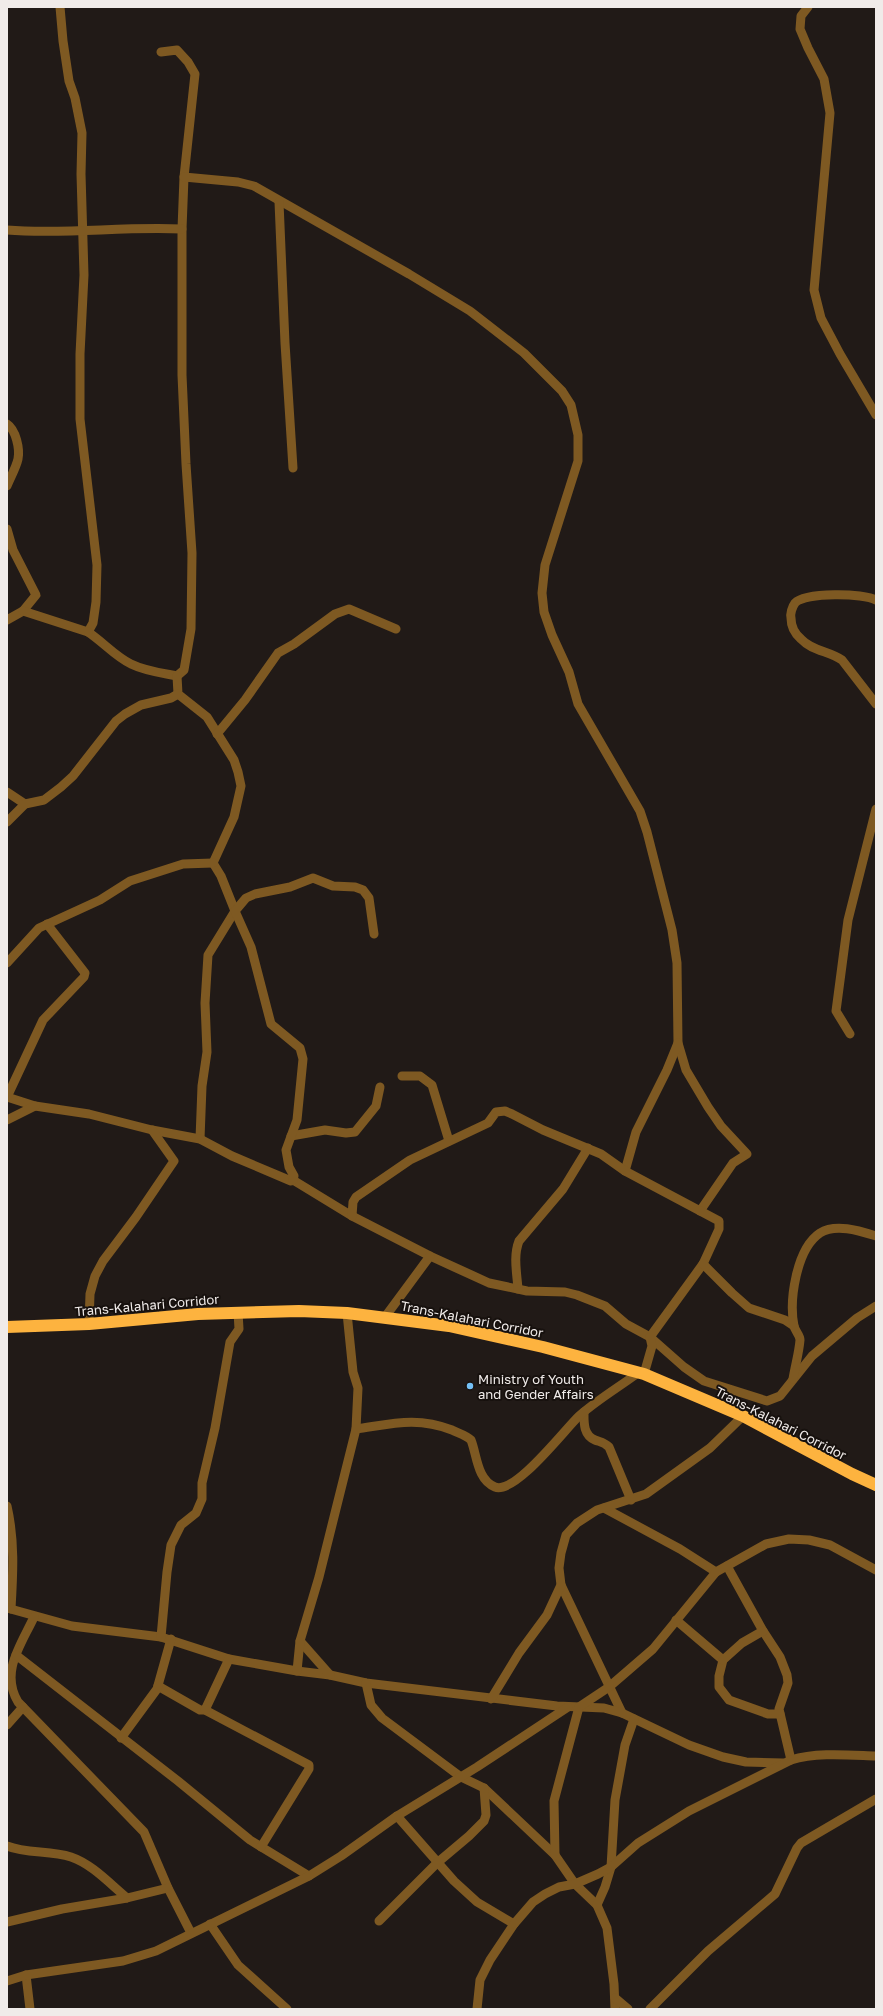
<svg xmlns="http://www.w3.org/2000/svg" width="883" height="2016" viewBox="0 0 883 2016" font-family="'Golos Text',sans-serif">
	<rect width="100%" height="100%" fill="#211a17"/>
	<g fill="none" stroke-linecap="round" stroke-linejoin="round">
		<g stroke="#7e5922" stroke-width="9">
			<path d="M60 7 63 41 69 81 75 98 82 133 81 174 84 275 80 354V419L97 565 96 602 93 623 88 632C103 642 116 657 131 664 145 671 162 673 177 676"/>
			<polyline points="808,7 801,16 800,29 808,48 824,79 830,113 814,290 821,318 840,354 876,415"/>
			<polyline points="161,52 177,50 188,62 195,74 184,177 182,229 182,375 186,464 192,553 191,629 184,670 177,676"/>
			<polyline points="184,177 238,182 254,186 409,274 470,311 524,353 562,391 571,405 578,435 578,461 545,565 542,593 544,612 552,635 569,672 578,704 640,811 647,832 672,930 677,963 678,1043 686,1070 708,1107 721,1126 747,1154 733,1163 700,1211"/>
			<polyline points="279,202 285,343 293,468"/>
			<path d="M7 230C65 235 123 226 182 229"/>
			<path d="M7 424C16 430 20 449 18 459 16 468 10 478 7 486"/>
			<polyline points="7,529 13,550 36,595 23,611 7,620"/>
			<path d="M876 600C864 593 805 592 795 603 792 607 790 614 791 618 791 627 794 633 801 639 812 651 829 651 842 660L876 704"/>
			<polyline points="23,611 88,632"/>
			<polyline points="177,676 178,694 207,717 234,760 238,772 241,786 234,817 213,863 221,876 235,911 208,955 205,1003 207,1052 202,1086 200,1139"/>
			<polyline points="217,734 245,700 278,653 294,644 335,614 349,609 396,629"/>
			<polyline points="7,792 25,804"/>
			<polyline points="7,822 25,804 44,800 61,787 73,776 116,721 125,714 141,705 171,698 178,694"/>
			<polyline points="47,924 85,973 84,977 43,1020 7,1097 35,1106 89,1114 152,1130 200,1139 232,1156 291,1181 293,1180 352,1216 430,1256 489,1283 527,1291 565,1292 577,1295 605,1306 626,1324 650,1337 684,1367 704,1381 767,1401 780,1396 812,1356 857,1318 876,1306"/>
			<polyline points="7,963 39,928 100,900 130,881 183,864 213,863"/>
			<polyline points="850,1034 836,1011 848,920 876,809"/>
			<polyline points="402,1076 420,1076 432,1085 449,1141"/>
			<polyline points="7,1120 35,1106"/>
			<polyline points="291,1136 325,1130 346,1133 355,1132 376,1106 380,1087"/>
			<polyline points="625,1171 636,1132 667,1070 678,1043"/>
			<polyline points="293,1180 294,1176 289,1167 286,1150 297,1120 303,1059 300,1048 271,1024 251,947 235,911 246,898 255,894 290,887 313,878 333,886 355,887 363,890 369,898 374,934"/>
			<polyline points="352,1216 353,1202 356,1197 410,1160 488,1123 496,1112 505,1111 512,1114 543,1130 601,1154 625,1171 719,1221 719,1229 703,1264 650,1337 652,1346 644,1374"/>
			<polyline points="703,1264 732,1293 749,1308 785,1320 794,1326"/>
			<path d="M518 1289C517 1274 513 1256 519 1241L563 1189 588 1148"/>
			<polyline points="385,1317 430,1256"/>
			<polyline points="89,1324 90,1294 95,1276 103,1261 136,1217 174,1161 152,1130"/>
			<path d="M793 1379C795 1366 799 1353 800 1340 800 1335 795 1331 794 1326 789 1301 796 1249 820 1233 836 1223 860 1231 876 1236"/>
			<path d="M584 1412C584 1422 583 1435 595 1440 600 1442 604 1442 609 1447L631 1500"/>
			<path d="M356 1429C391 1424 417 1416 452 1430 458 1433 466 1435 471 1440 477 1455 477 1480 495 1487 515 1495 565 1429 579 1416 597 1400 619 1387 638 1373"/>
			<path d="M7 1506C15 1541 13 1574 11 1609"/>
			<polyline points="604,1508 680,1549 716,1572"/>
			<polyline points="727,1566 763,1631 780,1657 787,1675 788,1683 779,1709 791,1760"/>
			<polyline points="561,1585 622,1713"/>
			<polyline points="7,1608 72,1626 161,1637 229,1659 297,1671 330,1675 366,1683 557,1706 604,1708 622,1713 689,1745 723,1757 746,1762 783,1763"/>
			<path d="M34 1617C21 1645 0 1672 18 1702L144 1832 168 1888 191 1933"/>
			<polyline points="676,1620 723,1660 719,1676 719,1687 729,1700 768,1714 780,1714"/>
			<polyline points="161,1637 167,1572 171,1545 181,1525 196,1513 202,1499 202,1483 215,1428 230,1342 239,1329 238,1312"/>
			<polyline points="300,1641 330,1675"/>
			<polyline points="16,1655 178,1781 250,1840 309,1876"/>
			<polyline points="723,1660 742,1643 763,1631"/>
			<polyline points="297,1671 300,1641 319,1577 356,1429 358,1388 353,1372 347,1313"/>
			<polyline points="366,1683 371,1705 382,1718 461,1777 484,1788 555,1855 575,1884 597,1905 607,1928 614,1984 615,2009"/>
			<polyline points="158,1686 200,1710 205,1710 309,1765 309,1769 261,1847"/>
			<polyline points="491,1699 519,1653 547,1615 561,1585 559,1568 561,1553 566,1535 577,1523 597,1510 646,1494 710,1448 743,1416"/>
			<polyline points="205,1710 229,1659"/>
			<polyline points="7,1725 23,1707"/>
			<polyline points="121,1738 157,1689 171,1639"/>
			<polyline points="397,1816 454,1881 477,1902 514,1924"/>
			<path d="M7 1846C27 1854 50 1850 71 1857 92 1864 110 1884 127 1898"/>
			<polyline points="555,1855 554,1801 579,1707 609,1687 653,1649 716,1572 766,1544 789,1539 809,1540 830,1545 876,1570"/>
			<polyline points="597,1905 605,1887 611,1867 615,1800 625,1745 634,1719"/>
			<polyline points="379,1921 437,1863 469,1836 484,1821 486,1815 484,1788"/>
			<polyline points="7,1922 62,1909 127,1898 168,1888"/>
			<polyline points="210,1924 238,1965 287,2009"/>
			<polyline points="26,1975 30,2009"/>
			<polyline points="7,1981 26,1975 123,1961 156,1951 309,1876 341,1856 397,1816 477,1767 568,1707"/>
			<polyline points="615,1998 628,2009"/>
			<path d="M477 2009 480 1980 490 1960 514 1924 533 1902 545 1894 559 1887 575 1884 598 1874 611 1867 638 1843 689 1811 791 1760C817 1752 848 1755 876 1756"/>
			<polyline points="650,2009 708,1951 775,1894 797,1848 801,1843 876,1799"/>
		</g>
		<polyline stroke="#fdb33f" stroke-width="12" points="7,1327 89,1324 198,1314 299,1311 347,1313 449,1326 543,1347 644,1374 743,1416 852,1474 876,1485"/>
	</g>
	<circle fill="#74c0f6" stroke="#17110e" stroke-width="1.5" cx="470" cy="1386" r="4"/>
	<g text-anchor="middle" stroke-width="4" stroke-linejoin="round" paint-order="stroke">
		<g font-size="13" fill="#f0ebe9" stroke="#17110e">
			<text transform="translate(147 1305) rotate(-5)" y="5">Trans-Kalahari Corridor</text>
			<text transform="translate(472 1319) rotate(11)" y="5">Trans-Kalahari Corridor</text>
			<text transform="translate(781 1423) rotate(27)" y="5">Trans-Kalahari Corridor</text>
		</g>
		<g font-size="13" fill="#f0ebe9" stroke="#17110e" text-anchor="start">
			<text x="478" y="1384">Ministry of Youth<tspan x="478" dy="15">and Gender Affairs</tspan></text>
		</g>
	</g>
	<rect width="883" height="2016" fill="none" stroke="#f0ebe9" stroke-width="16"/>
</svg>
